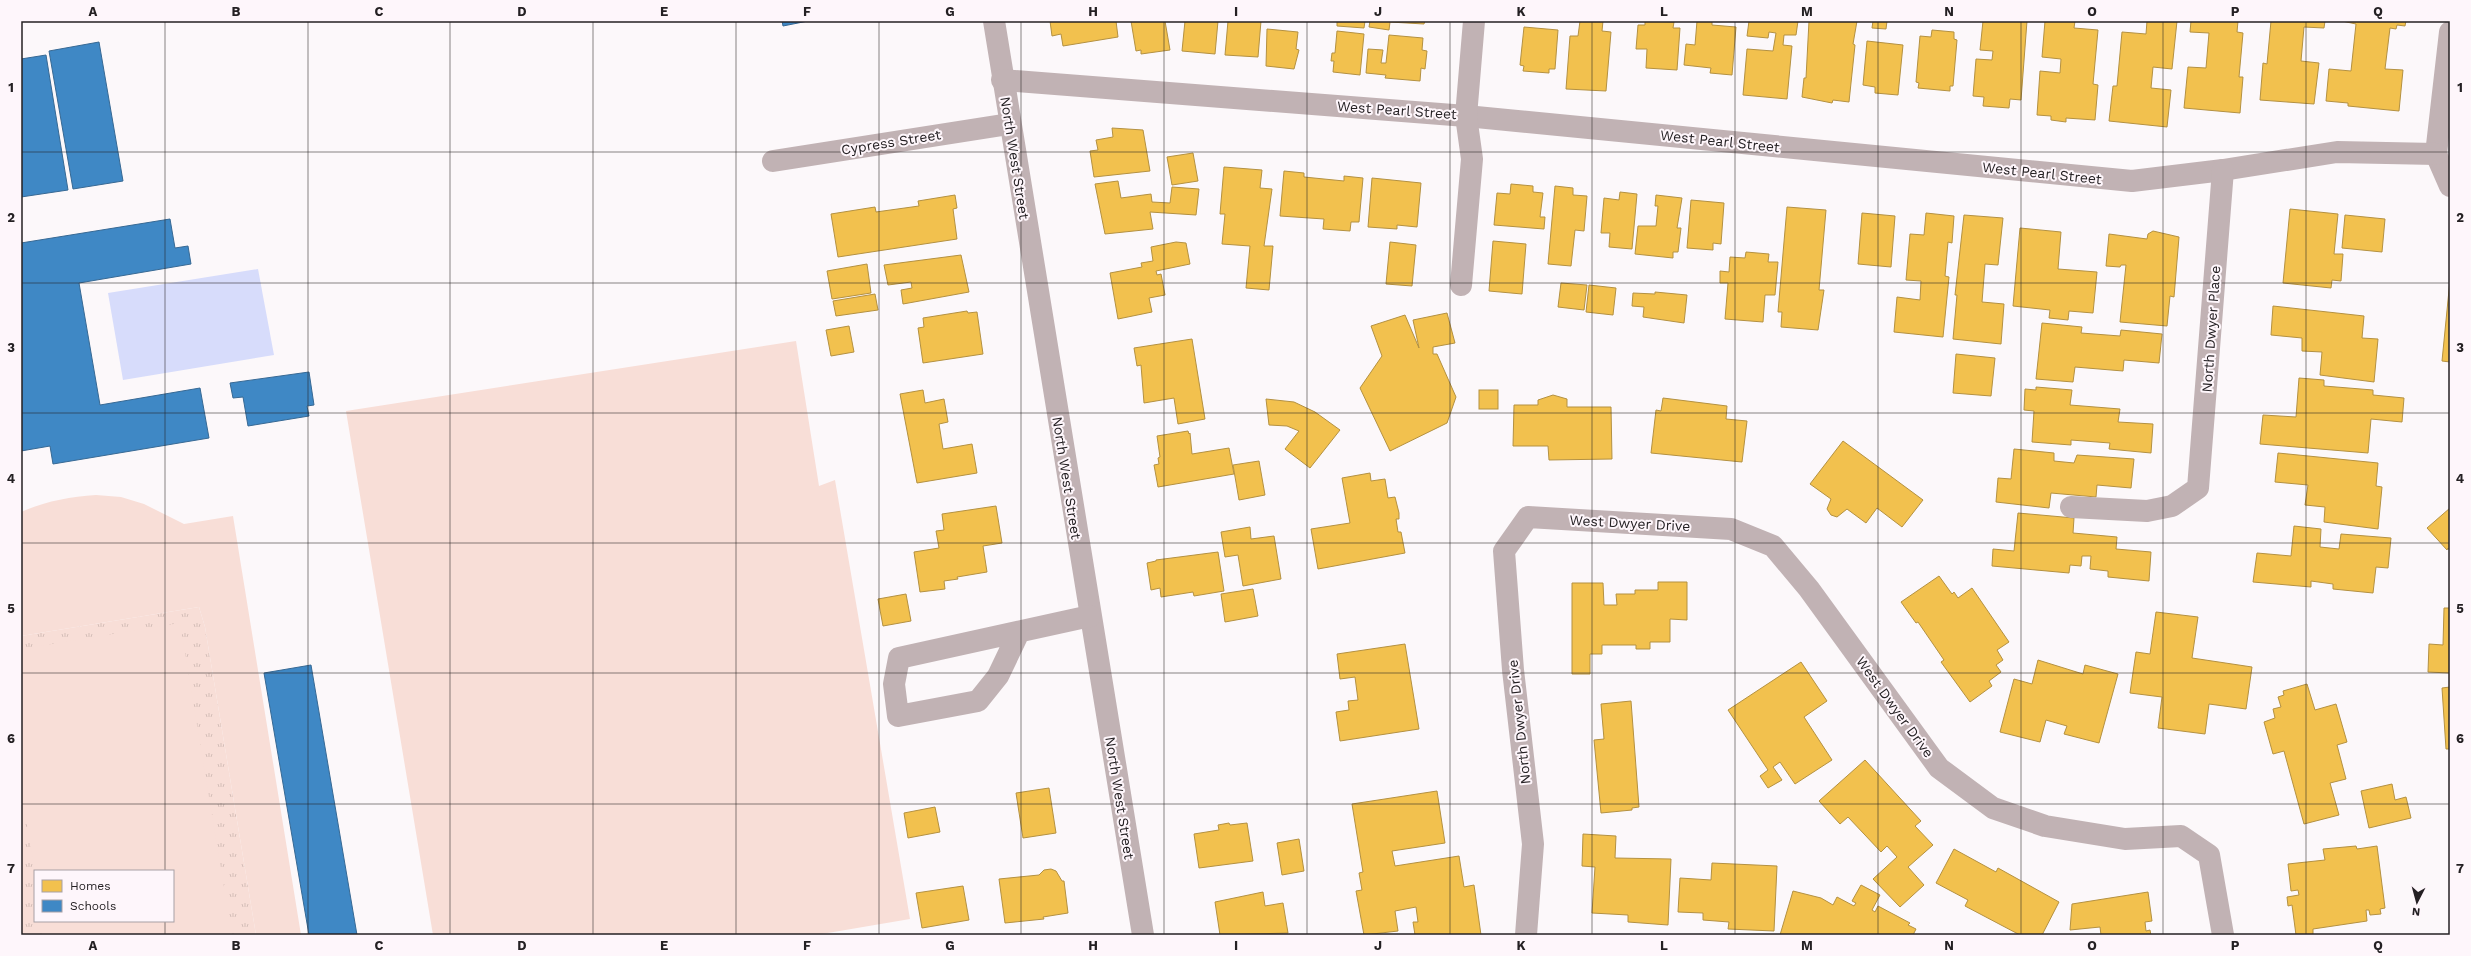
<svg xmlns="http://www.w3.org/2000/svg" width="2471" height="956" viewBox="0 0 2471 956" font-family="'Work Sans',sans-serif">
	<defs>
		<pattern id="grass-tufts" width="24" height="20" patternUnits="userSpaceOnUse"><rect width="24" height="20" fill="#f8ded7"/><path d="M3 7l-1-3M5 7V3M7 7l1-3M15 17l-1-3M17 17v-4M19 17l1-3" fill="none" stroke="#d4beb8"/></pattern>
	</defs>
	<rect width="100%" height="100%" fill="#fcf8fa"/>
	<path fill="url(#grass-tufts)" fill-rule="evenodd" d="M199 607 205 627 256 935H21V636ZM35 871H173V921H35Z"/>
	<g fill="#f8ded7">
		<polygon points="796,341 819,486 835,480 910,919 816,935 433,935 346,411"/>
		<path d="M96 495 121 497 144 504 184 524 233 516 301 935H256L205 627 199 607 21 636V512C46 501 69 497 96 495Z"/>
		<polygon points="180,623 232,935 45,935 43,921 173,921 173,871 35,871 35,874 21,789 21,649"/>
	</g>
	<polygon fill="#d7dcfb" points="258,269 274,355 123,380 108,293"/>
	<g fill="#f2c14e" stroke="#b49141">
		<polygon points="1050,21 1116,21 1118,37 1063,46 1061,34 1052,36"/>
		<polygon points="1131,21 1165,21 1170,50 1141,54 1141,50 1136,51"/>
		<polygon points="1185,21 1218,21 1215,54 1182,51"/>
		<polygon points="1228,21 1261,21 1258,57 1225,55"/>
		<polygon points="1337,21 1365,21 1364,28 1337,26"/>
		<polygon points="1370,21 1425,21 1424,24 1390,22 1389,30 1369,27"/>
		<polygon points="1580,21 1603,21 1602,31 1611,32 1606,91 1566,89 1570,36 1578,36"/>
		<polygon points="1645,21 1674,22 1673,28 1680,28 1677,70 1646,68 1647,49 1636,49 1638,25 1645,25"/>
		<polygon points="1697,21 1712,21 1712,25 1736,27 1732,75 1710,73 1711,68 1684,65 1686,44 1695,45"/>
		<polygon points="1749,21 1798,21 1796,35 1784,35 1783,45 1792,46 1787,99 1743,95 1747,49 1773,51 1776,33 1769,32 1768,38 1747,36"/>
		<polygon points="1809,21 1857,21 1853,44 1855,45 1849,102 1833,100 1832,103 1802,97 1804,78 1806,78"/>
		<polygon points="1873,21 1887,21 1886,29 1872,28"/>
		<polygon points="1983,21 2027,21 2021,100 2010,99 2009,108 1983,106 1984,97 1973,96 1976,59 1992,60 1993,51 1980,50"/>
		<polygon points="2045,21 2075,21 2074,28 2098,30 2093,84 2098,85 2095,120 2066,118 2066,122 2051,120 2051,116 2037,115 2040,71 2060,73 2061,59 2042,57"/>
		<polygon points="2147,21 2177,21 2172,69 2153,67 2151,88 2171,90 2167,127 2109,121 2113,86 2117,86 2122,32 2146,34"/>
		<polygon points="2191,21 2238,21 2237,32 2243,33 2239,77 2243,77 2240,113 2184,108 2188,67 2206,68 2209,33 2190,32"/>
		<polygon points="2271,21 2325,21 2324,28 2304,27 2301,61 2319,63 2314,104 2260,100 2263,63 2267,64"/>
		<polygon points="2342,21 2406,21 2405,26 2397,25 2396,29 2390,28 2385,69 2403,70 2399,111 2348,106 2348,103 2326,101 2329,69 2351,71 2356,24"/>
		<polygon points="1524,27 1558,30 1555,69 1549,69 1549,73 1523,71 1524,66 1520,65"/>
		<polygon points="1267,29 1298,32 1296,49 1299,50 1294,69 1266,66"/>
		<polygon points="1932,30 1954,32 1954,39 1957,40 1953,86 1950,86 1950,91 1918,88 1919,83 1916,82 1920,36 1931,37"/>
		<polygon points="1337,31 1364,34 1360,75 1333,72 1334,61 1331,61 1332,53 1335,53"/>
		<polygon points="1389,35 1423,38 1422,50 1427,51 1425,69 1421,68 1420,81 1385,78 1386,75 1366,73 1368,49 1383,50 1381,63 1386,63"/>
		<polygon points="1867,41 1903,45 1898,95 1875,93 1875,87 1863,85"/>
		<polygon points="1112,128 1143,130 1150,171 1094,177 1090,151 1098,150 1096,140 1113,137"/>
		<polygon points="1193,153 1198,181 1172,185 1167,157"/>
		<polygon points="1224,167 1262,170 1260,188 1272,189 1264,246 1273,246 1269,290 1246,288 1250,246 1222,244 1225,214 1220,214"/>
		<polygon points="1284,171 1304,173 1304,177 1344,181 1344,176 1363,178 1359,222 1351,222 1350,231 1323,229 1324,219 1280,216"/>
		<polygon points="1372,178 1421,183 1417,227 1397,225 1397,229 1368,227"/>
		<polygon points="1118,181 1121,198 1151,194 1152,202 1170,203 1172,187 1199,189 1196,215 1150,212 1153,229 1105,234 1095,184"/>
		<polygon points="1511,184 1533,186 1533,192 1543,193 1540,217 1545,217 1544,229 1494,225 1497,193 1510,194"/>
		<polygon points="1555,186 1573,188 1573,195 1587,196 1584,231 1575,230 1571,266 1548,264"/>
		<polygon points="1620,192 1637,194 1632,249 1609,247 1610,233 1601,233 1604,198 1619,200"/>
		<polygon points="955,195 957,208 953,209 957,239 838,257 831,214 875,207 876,212 919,206 918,201"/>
		<polygon points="1656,195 1682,198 1677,228 1681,228 1678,252 1673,252 1673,258 1635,254 1638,226 1656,226 1658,206 1655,206"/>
		<polygon points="1691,200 1724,203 1721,244 1713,243 1713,250 1687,248"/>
		<polygon points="1787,207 1826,210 1819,290 1824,290 1818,330 1781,327 1782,312 1778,312"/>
		<polygon points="2290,209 2338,214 2334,254 2343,254 2341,281 2332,280 2331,288 2283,283"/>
		<polygon points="1862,213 1895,216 1891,267 1858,264"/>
		<polygon points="1926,213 1954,216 1952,243 1948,242 1945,276 1949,277 1943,337 1894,332 1897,297 1920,300 1921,281 1906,280 1910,234 1924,235"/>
		<polygon points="1964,215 2003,218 1998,265 1985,264 1982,302 2004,304 2001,344 1953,339 1957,295 1955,295"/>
		<polygon points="2345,215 2385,219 2382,252 2342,248"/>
		<polygon points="2020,228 2061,232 2058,269 2097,272 2093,313 2069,311 2068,320 2049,318 2050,310 2013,306"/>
		<polygon points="2153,231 2179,237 2174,297 2170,296 2167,326 2120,322 2126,265 2121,265 2120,267 2106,266 2109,234 2147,239 2148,234"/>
		<polygon points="1493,241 1526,244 1522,294 1489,291"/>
		<polygon points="1176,242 1186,243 1190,264 1156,271 1157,275 1161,274 1165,295 1149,298 1152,312 1118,319 1110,273 1142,267 1141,263 1153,261 1151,247"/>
		<polygon points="1390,242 1416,245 1412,286 1386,284"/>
		<polygon points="1746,252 1769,254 1768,262 1778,262 1775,295 1765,295 1763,322 1725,319 1728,283 1720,283 1720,271 1729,272 1730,257 1745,258"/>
		<polygon points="961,255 969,292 903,304 901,290 912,288 911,282 888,285 884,265"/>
		<polygon points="867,264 871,293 832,299 827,271"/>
		<polygon points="2450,280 2450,362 2442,361"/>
		<polygon points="1561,283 1587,285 1584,310 1558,307"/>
		<polygon points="1589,285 1616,288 1613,315 1586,312"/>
		<polygon points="1655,292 1687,295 1684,323 1643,317 1644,307 1632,306 1633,293 1655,294"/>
		<polygon points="875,294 878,310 836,316 833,301"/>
		<polygon points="2273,306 2364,316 2362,338 2378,339 2374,382 2320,375 2322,352 2302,351 2302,338 2271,335"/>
		<polygon points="967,311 968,313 977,312 983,354 923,363 918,328 924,327 923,318"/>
		<polygon points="1447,313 1455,343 1433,347 1433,354 1437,354 1456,397 1447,423 1390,451 1360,388 1382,356 1371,326 1405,315 1419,348 1413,320"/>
		<polygon points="2042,323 2082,327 2081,333 2120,336 2121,330 2162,334 2159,363 2124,360 2123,371 2075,367 2073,382 2036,379"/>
		<polygon points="849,326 854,352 831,356 826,330"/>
		<polygon points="1192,339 1205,419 1178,424 1174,398 1144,403 1141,365 1137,366 1134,348"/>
		<polygon points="1956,354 1995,358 1991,396 1953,393"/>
		<polygon points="2299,378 2324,380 2324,386 2373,390 2373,395 2404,398 2402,422 2371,419 2368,453 2260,444 2263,415 2296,417"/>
		<polygon points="2036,387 2072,390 2070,405 2120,409 2118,422 2153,424 2151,453 2109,449 2110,443 2071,440 2071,445 2032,442 2034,411 2024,410 2025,389 2036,390"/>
		<polygon points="923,390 925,403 944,399 948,422 939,424 943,449 972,444 977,473 917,483 900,394"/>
		<rect x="1479" y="390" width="19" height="19"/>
		<polygon points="1553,395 1567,399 1567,407 1611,407 1612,459 1549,460 1548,446 1513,446 1514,405 1538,405 1538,400"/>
		<polygon points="1663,398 1727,406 1726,419 1747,421 1742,462 1651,453 1656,410 1661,411"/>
		<polygon points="1266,399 1294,402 1315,412 1340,430 1310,468 1285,449 1299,431 1287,426 1269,425"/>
		<polygon points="1188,431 1189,434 1190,433 1192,454 1229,448 1234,474 1158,487 1154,465 1159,464 1158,458 1160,457 1157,436"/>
		<polygon points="1843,441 1923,500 1902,527 1877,508 1866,523 1847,509 1837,517 1831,515 1827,509 1831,499 1810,484"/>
		<polygon points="2014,449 2054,453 2054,461 2074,463 2077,455 2134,459 2131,488 2097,485 2096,497 2051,493 2049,508 1996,502 1998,478 2011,479"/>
		<polygon points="2278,453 2378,463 2376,486 2382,487 2378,529 2324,522 2325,507 2305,505 2308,485 2275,482"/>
		<polygon points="1259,461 1265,495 1239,500 1233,465"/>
		<polygon points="1370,473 1371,481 1385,479 1388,498 1395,497 1399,513 1399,519 1396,519 1398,532 1401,532 1405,553 1318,569 1311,529 1350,523 1342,478"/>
		<polygon points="996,506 1002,543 983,546 987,572 957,577 958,579 944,581 945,589 920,592 914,552 939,548 936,531 944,530 942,514"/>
		<polygon points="2450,508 2450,551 2448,548 2447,550 2427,528"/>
		<polygon points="2018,513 2074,518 2073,533 2117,537 2116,549 2151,552 2149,581 2108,577 2108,571 2090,569 2091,556 2082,556 2081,566 2070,565 2069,573 1992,566 1993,549 2014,551"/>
		<polygon points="2294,526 2321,529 2320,547 2339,549 2341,534 2391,538 2388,568 2376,567 2373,593 2333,589 2333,584 2311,581 2311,587 2253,582 2257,553 2291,556"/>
		<polygon points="1250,527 1251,539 1274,536 1281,579 1243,586 1238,555 1225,557 1221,532"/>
		<polygon points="1218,552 1224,591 1194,596 1193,592 1161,597 1160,588 1151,590 1147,563 1156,561 1156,560"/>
		<polygon points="1939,576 1952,594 1954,592 1958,598 1972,588 2009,642 1997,650 2003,660 1996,665 2001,672 1989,681 1992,686 1970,702 1941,662 1944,660 1918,622 1916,623 1901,602"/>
		<polygon points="1658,582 1687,582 1687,620 1670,619 1670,642 1650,642 1650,649 1636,649 1636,645 1602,645 1602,654 1590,654 1590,674 1572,674 1572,583 1603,583 1604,605 1617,605 1616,594 1635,594 1635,590 1658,590"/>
		<polygon points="1253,589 1258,616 1225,622 1221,594"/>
		<polygon points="906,594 911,621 883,626 878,599"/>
		<polygon points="2444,608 2450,608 2450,673 2428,672 2429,644 2443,645"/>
		<polygon points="2156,612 2198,617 2192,658 2252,667 2246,709 2209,704 2205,734 2158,728 2162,697 2130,693 2136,652 2150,654"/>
		<polygon points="1405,644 1419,729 1340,741 1336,712 1349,710 1348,701 1358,700 1355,677 1340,679 1337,654"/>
		<polygon points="2038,660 2083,674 2085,665 2118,674 2099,743 2064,734 2067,726 2046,720 2040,742 2000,732 2014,679 2032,684"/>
		<polygon points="1801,662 1827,701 1804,717 1832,760 1795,784 1780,762 1773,767 1782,780 1768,788 1760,776 1768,770 1728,710"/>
		<polygon points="2307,684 2315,710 2336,704 2347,742 2337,745 2346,779 2330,783 2339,815 2304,824 2284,751 2273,754 2264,722 2275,718 2273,709 2281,707 2278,697 2284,695 2283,691"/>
		<polygon points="2450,687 2450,749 2446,749 2442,688"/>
		<polygon points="1631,701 1639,807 1632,808 1632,810 1601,813 1594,740 1604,739 1601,704"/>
		<polygon points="1865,760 1921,821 1915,826 1933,845 1908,867 1924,885 1900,907 1873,879 1897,857 1887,846 1881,852 1848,817 1840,824 1819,801"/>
		<polygon points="2392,784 2395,800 2406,797 2411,818 2369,828 2361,791"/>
		<polygon points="1049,788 1056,833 1023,838 1016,793"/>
		<polygon points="1437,791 1445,843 1392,851 1395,866 1459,856 1464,887 1474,885 1481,935 1415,935 1413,922 1418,922 1416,907 1395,911 1398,931 1364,935 1356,891 1362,890 1359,873 1363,872 1352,804"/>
		<polygon points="935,807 940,832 908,838 904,813"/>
		<polygon points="1229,823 1230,825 1247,823 1253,861 1199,868 1194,834 1219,830 1218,825"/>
		<polygon points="1583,834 1616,836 1615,858 1671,859 1668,925 1628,922 1628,915 1592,913 1595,867 1582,866"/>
		<polygon points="1299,839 1304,871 1282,875 1277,843"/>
		<polygon points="2356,846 2357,849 2377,846 2385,908 2380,909 2381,914 2370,915 2369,910 2366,910 2367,921 2313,929 2313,935 2296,935 2292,905 2288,906 2287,897 2299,895 2298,890 2291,891 2288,864 2325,860 2323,849"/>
		<polygon points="1954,849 1996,872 1998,868 2059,902 2042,935 2020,935 1965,906 1968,900 1936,883"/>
		<polygon points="1712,863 1777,866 1774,931 1728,929 1729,922 1703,920 1703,913 1678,912 1680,878 1711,880"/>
		<polygon points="1051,869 1056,871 1062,881 1064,881 1068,913 1043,917 1044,919 1005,923 999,879 1039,875 1044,870"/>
		<polygon points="1861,885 1880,895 1872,910 1875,912 1878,906 1910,923 1908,925 1916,929 1913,935 1780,935 1793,891 1821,898 1833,905 1837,897 1854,906 1856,903 1852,901"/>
		<polygon points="963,886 969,920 922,928 916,893"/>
		<polygon points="1263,892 1265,906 1283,903 1288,933 1220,935 1215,902"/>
		<polygon points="2148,892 2152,921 2145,922 2146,931 2150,930 2151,935 2101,935 2100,927 2070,930 2072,904"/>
	</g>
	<g fill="#3f88c5" stroke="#376994">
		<polygon points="782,21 808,21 783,26"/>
		<polygon points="99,42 123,181 73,189 49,51"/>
		<polygon points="46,55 68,190 21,197 21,59"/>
		<polygon points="170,219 175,248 188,246 191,264 79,283 100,405 200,388 209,438 53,464 50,446 21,451 21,243"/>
		<polygon points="309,372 314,405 307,406 309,416 248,426 243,397 233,398 230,383"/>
		<polygon points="311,665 357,935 309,935 264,673"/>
	</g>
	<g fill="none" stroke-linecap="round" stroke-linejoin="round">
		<g stroke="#c1b2b4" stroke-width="22">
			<polyline points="994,21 1143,935"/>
			<polyline points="2450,32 2436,154 2450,186"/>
			<polyline points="1002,80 1466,116 2132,181 2223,170 2337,152 2436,154"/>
			<polyline points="773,161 1009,124"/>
			<polyline points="1461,285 1472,159 1466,116 1474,21"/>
			<polyline points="2071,507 2147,511 2172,506 2198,488 2223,170"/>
			<polyline points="1019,632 998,676 978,701 898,716 894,684 899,658 1090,616"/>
			<polyline points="1526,935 1533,844 1513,670 1504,551 1528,517 1731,529 1773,546 1809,589 1939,768 1993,808 2045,826 2125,839 2181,836 2209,855 2223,935"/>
		</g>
	</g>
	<path fill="none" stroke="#242023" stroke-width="1" stroke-opacity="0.55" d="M165 21V871M308 21V935M450 21V935M593 21V935M736 21V935M879 21V935M1021 21V935M1164 21V935M1307 21V935M1450 21V935M1592 21V935M1735 21V935M1878 21V935M2021 21V935M2163 21V935M2306 21V935M21 152H2450M21 283H2450M21 413H2450M21 543H2450M21 673H2450M21 804H2450M165 921V935"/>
	<g text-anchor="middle" stroke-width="4" stroke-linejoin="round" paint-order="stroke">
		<g font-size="14" fill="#242023" stroke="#fef6fb">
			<text transform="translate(1397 110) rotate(4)" y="5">West Pearl Street</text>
			<text transform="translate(1720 141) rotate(6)" y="5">West Pearl Street</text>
			<text transform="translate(891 142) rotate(-9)" y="5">Cypress Street</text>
			<text transform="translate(1015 158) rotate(81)" y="5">North West Street</text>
			<text transform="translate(2042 173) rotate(6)" y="5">West Pearl Street</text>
			<text transform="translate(2211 329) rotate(-86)" y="5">North Dwyer Place</text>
			<text transform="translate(1067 478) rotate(81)" y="5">North West Street</text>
			<text transform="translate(1630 523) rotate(3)" y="5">West Dwyer Drive</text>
			<text transform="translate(1895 707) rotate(54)" y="5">West Dwyer Drive</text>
			<text transform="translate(1519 722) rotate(-96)" y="5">North Dwyer Drive</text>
			<text transform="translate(1120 798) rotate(81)" y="5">North West Street</text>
		</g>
	</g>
	<rect width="2471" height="956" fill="none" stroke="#fef6fb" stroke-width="44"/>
	<rect x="34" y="870" width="140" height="52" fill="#fef6fb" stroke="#a7a0a5"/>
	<rect x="42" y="880" width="20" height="12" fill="#f2c14e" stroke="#a7a0a5"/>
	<text x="70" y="890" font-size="12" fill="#242023">Homes</text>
	<rect x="42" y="900" width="20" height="12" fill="#3f88c5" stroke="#a7a0a5"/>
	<text x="70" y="910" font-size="12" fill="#242023">Schools</text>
	<g transform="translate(2417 902) rotate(186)" stroke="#fef6fb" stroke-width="3" paint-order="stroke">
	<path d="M0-3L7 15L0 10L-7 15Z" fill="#242023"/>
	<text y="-6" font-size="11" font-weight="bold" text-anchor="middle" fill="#242023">N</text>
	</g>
	<rect x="22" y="22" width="2427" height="912" fill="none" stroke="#242023" stroke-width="1.5"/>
	<g font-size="13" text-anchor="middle" font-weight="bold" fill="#242023">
		<text x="93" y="16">A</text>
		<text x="236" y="16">B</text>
		<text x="379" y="16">C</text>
		<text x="522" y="16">D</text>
		<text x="664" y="16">E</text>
		<text x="807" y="16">F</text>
		<text x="950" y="16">G</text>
		<text x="1093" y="16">H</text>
		<text x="1236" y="16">I</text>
		<text x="1378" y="16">J</text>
		<text x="1521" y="16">K</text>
		<text x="1664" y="16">L</text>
		<text x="1807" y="16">M</text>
		<text x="1949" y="16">N</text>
		<text x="2092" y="16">O</text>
		<text x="2235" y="16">P</text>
		<text x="2378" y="16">Q</text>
		<text x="11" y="92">1</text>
		<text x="2460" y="92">1</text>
		<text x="11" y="222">2</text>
		<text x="2460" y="222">2</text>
		<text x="11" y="352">3</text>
		<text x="2460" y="352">3</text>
		<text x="11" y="483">4</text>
		<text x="2460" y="483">4</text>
		<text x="11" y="613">5</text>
		<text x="2460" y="613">5</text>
		<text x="11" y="743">6</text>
		<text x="2460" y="743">6</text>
		<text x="11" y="873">7</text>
		<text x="2460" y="873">7</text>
		<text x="93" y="950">A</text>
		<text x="236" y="950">B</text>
		<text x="379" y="950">C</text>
		<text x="522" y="950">D</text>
		<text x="664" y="950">E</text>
		<text x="807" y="950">F</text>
		<text x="950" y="950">G</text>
		<text x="1093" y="950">H</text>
		<text x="1236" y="950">I</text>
		<text x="1378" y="950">J</text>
		<text x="1521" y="950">K</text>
		<text x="1664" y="950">L</text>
		<text x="1807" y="950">M</text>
		<text x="1949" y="950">N</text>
		<text x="2092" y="950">O</text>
		<text x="2235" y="950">P</text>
		<text x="2378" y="950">Q</text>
	</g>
</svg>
